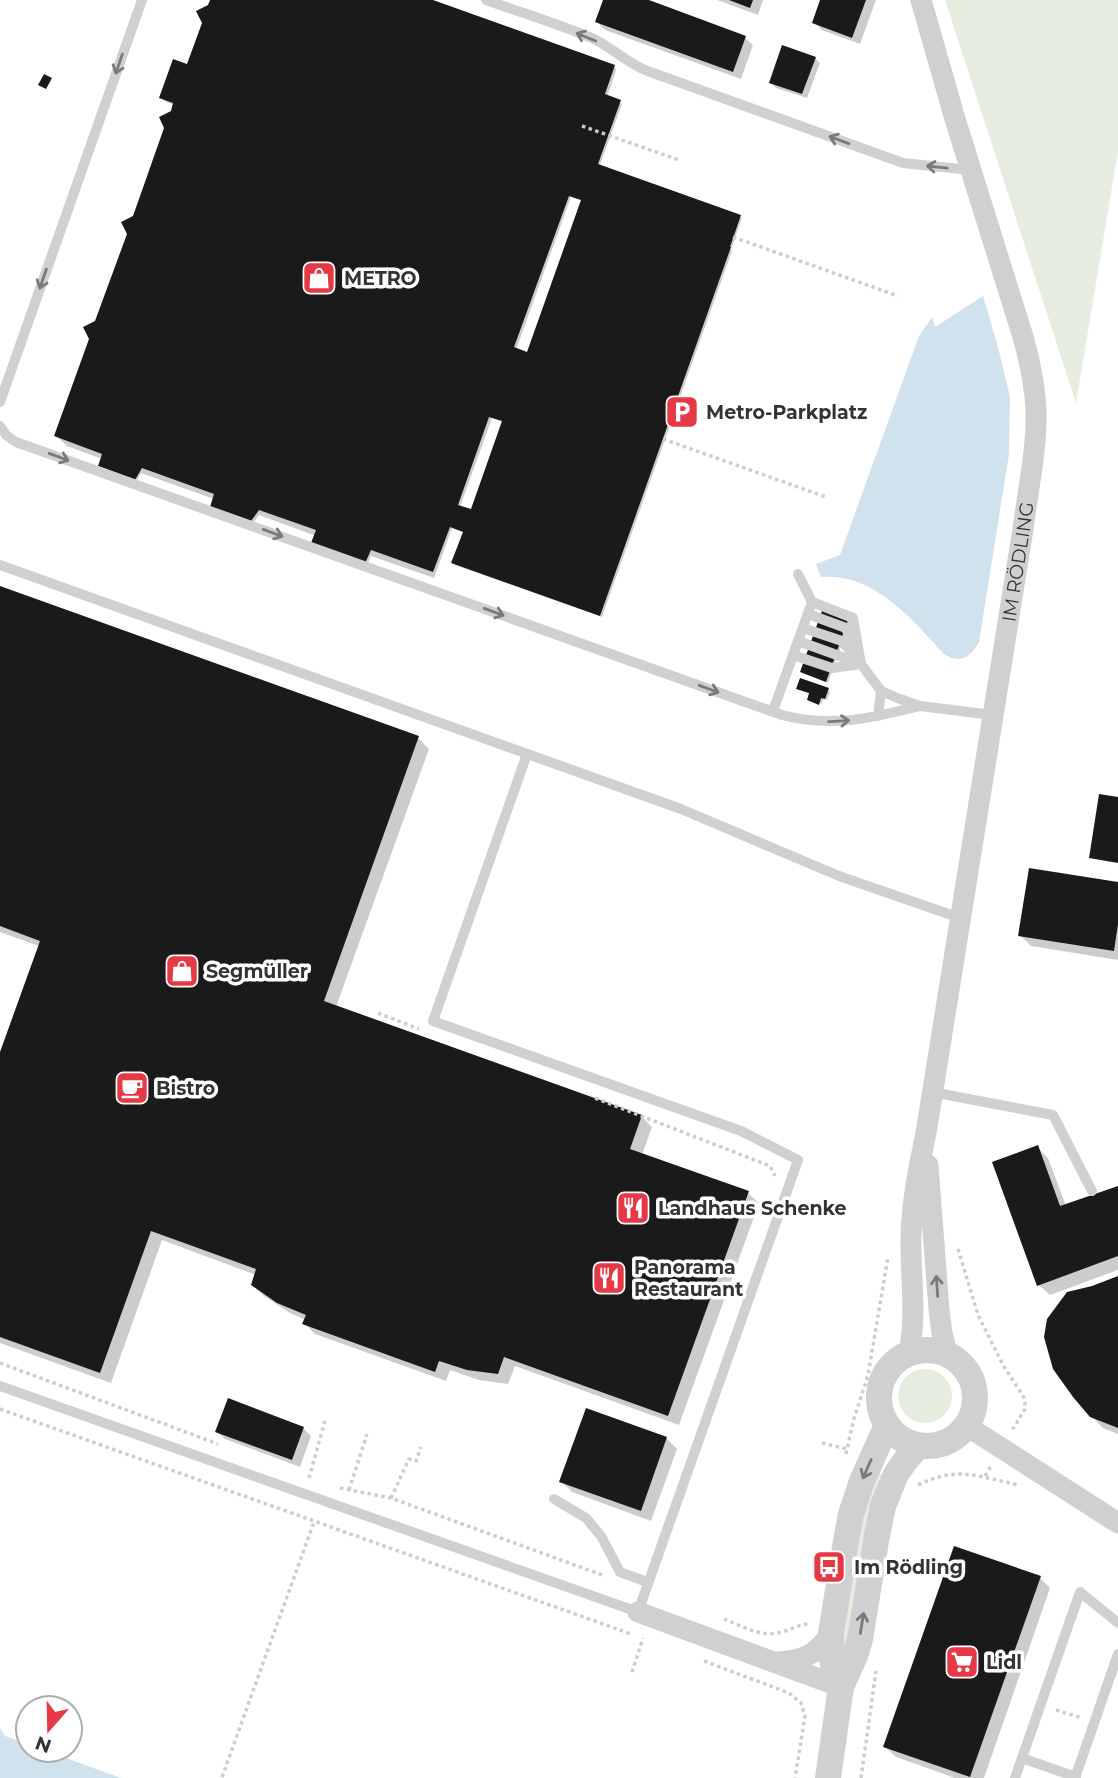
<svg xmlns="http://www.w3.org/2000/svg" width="1118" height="1778" viewBox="0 0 1118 1778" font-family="Montserrat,sans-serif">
	<rect width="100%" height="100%" fill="#fff"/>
	<g fill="#e6ecdf">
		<polygon points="945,0 1118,0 1118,151 1076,403"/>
		<circle cx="925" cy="1396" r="27"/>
		<polygon points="876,1471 884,1475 846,1670 838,1668 858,1535"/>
	</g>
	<g fill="#cfe2ee">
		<path d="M983 296 998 347 1010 397 1009 454 979 642C971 657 960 665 944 654 912 619 873 572 821 577L816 564 840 555 919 336 932 317 935 327Z"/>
		<polygon points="0,1728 5,1736 28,1744 28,1750 44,1750 121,1778 0,1778"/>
	</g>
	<g fill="#0003" fill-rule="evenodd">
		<path d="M212 0H428L614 67 616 69 615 74 607 97 622 104 600 165 742 218 731 250 732 251 602 617 455 565 454 563 465 532 452 528 434 578 371 556 365 571 316 536 259 515 254 522 214 499 141 473 137 481 102 459 67 446 56 436 174 105 166 102 161 97 188 67ZM571 197 583 201 528 354 516 350ZM492 418 504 422 472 512 460 507Z"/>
		<polygon points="605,0 644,0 745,38 753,45 741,79 605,30 597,22"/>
		<polygon points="717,0 763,0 758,15"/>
		<polygon points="822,0 876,0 860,44 822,30 814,22"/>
		<polygon points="815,58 820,63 807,98 776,88 771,83"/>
		<polygon points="0,588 418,738 429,749 336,1007 641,1116 652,1127 642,1155 748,1193 759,1203 679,1425 515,1366 508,1384 479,1380 450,1370 446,1381 315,1334 304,1323 306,1320 290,1313 264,1296 253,1285 256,1275 162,1240 111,1383 0,1343 0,1057 39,946 0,932"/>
		<polygon points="824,610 850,621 828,683 802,672"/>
		<polygon points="800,690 828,690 830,692 827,700 823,699 822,704 809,699 811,694"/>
		<polygon points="1118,884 1118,960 1031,946 1020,935"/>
		<polygon points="1037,1147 1048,1158 1066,1206 1118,1187 1118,1270 1050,1295 1039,1285"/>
		<polygon points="1118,1277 1118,1434 1103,1428 1091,1416 1092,1287"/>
		<polygon points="303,1428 311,1436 300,1467 225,1439 217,1431"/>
		<polygon points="666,1438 677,1449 651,1521 572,1492 561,1481"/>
		<polygon points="1040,1578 1050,1588 984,1778 955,1778 896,1757 885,1747"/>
	</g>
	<g fill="#1a1a1a" fill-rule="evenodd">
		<path d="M210 0H433L615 65 605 94 621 100 598 164 741 215 730 247H731L600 616 451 563 463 532 450 527 433 572 371 550 362 570 311 543 316 530 259 510 251 521 210 507 214 494 142 468 135 480 98 466 102 454 54 436 89 339 83 327 95 321 127 234 121 222 133 216 164 128 159 117 171 111 173 103 159 98 173 59 187 64 202 23 196 11 208 5ZM569 196 581 200 527 352 514 347ZM489 417 502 421 471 509 458 505Z"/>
		<polygon points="603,0 649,0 746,36 733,72 595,22"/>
		<polygon points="729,0 753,0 750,8"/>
		<polygon points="820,0 866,0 852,38 812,23"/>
		<polygon points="782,45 816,57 802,94 769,83"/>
		<polygon points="44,74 52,78 46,89 38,85"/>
		<polygon points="0,586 419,736 324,1001 642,1115 630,1149 749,1191 668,1416 504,1357 498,1374 467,1370 439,1361 435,1372 302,1324 306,1315 277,1303 251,1285 256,1269 151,1231 100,1373 0,1337 0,1052 40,941 0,926"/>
		<polygon points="823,608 849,617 826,682 800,672"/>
		<polygon points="800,678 829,688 825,699 821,698 819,705 807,700 809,693 796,689"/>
		<polygon points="1099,794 1118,797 1118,863 1089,858"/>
		<polygon points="1029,868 1118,882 1118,924 1114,951 1018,936"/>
		<polygon points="1038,1145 1060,1206 1118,1186 1118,1256 1037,1286 992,1162"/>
		<polygon points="1118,1276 1118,1428 1090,1417 1073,1397 1053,1369 1044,1337 1047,1319 1067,1292 1092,1286"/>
		<polygon points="228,1398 304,1427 292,1460 215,1432"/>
		<polygon points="586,1408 667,1437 641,1511 559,1482"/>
		<polygon points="954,1546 1041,1576 970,1777 883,1747"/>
	</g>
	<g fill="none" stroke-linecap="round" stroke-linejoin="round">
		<g stroke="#cdcdcd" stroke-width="3.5" stroke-dasharray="3.5 3.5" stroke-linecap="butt">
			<polyline points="582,126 679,160"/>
			<polyline points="733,237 898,296"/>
			<polyline points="663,439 826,497"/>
			<polyline points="378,1013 419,1029"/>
			<polyline points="595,1098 770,1166 775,1176"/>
			<polyline points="958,1249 978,1315 1003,1365 1025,1399 1025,1409 1011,1432"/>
			<polyline points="0,1363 218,1444"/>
			<polyline points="0,1409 631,1634"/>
			<polyline points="822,1443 847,1449"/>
			<polyline points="846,1454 853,1422 868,1375 888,1257"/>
			<polyline points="985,1476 991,1466"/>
			<polyline points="309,1478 325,1421"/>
			<path d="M918 1485C959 1465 978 1477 1019 1485"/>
			<polyline points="340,1488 391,1498 605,1576"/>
			<polyline points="349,1490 367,1434"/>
			<polyline points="391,1498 409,1459 416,1461 421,1447"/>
			<path d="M724 1619C740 1625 760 1637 778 1633 789 1631 798 1624 810 1624"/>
			<polyline points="704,1661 789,1693 801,1703 805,1716 795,1778"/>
			<polyline points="632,1672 643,1638"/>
			<polyline points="1056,1710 1082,1718"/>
			<polyline points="222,1777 314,1522"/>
			<polyline points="861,1778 876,1671"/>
		</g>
		<g stroke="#d0d0d0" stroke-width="10">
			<path d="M486 0C522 13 559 24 594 39 612 48 626 62 645 70L903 163 970 170"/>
			<polyline points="0,402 142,0"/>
			<path d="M0 426 6 435 16 442 782 715C832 728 872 718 920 706"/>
			<polyline points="0,565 681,809 839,876 960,918"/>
			<polyline points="798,574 812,602 853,618 861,664"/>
			<polyline points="808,614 846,628 853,645"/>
			<polyline points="803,628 842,641 861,664"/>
			<polyline points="798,641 859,663"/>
			<polyline points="793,655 832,668 861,664 881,691 900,699 920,706 993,715"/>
			<polyline points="773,711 812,602"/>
			<polyline points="878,716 881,691"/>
			<polyline points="932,1092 1053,1115 1092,1191"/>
			<polyline points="0,1386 638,1612 798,1160 741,1131 433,1021 527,754"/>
			<polyline points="554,1499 586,1518 601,1536 620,1572 647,1582"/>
			<polyline points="1022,1758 1076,1777"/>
			<polyline points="1015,1778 1080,1592 1118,1623"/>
			<polyline points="1075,1778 1118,1654"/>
		</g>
		<g stroke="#d0d0d0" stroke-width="21">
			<polyline points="928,1165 939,1310 942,1333 947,1354"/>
			<path id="s1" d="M909 1353C917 1314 910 1274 911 1235 912 1200 919 1167 926 1133L1023 529C1028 490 1037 449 1036 410 1035 386 1030 363 1024 340L955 119 921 0"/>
			<polyline points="967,1426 1118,1523"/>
			<polyline points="638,1612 841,1687"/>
			<path d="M778 1662C803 1660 817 1655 831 1633"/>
		</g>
		<g stroke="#d0d0d0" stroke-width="26">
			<circle cx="927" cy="1398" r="48"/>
			<polyline points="841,1687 834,1670 831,1652 831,1633 846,1541 851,1514 862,1481 887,1425"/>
			<polyline points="828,1778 841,1687 855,1656 860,1639 876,1541 883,1506 896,1474 906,1460 918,1446"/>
		</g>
	</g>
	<defs><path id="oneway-shaft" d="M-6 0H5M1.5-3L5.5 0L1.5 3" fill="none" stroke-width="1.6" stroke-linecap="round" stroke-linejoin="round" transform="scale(1.75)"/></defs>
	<g stroke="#7a7a7a">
		<use href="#oneway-shaft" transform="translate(586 37) rotate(-158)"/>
		<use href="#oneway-shaft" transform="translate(119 64) rotate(109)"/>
		<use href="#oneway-shaft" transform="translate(839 140) rotate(-160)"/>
		<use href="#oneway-shaft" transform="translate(937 167) rotate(-174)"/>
		<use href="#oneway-shaft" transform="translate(43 279) rotate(109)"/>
		<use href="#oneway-shaft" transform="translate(59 457) rotate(20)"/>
		<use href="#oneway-shaft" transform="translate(273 533) rotate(20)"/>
		<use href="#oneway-shaft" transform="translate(494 612) rotate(20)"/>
		<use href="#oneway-shaft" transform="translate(709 689) rotate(20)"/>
		<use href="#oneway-shaft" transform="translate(839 721) rotate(-3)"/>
		<use href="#oneway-shaft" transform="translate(937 1286) rotate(-94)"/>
		<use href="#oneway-shaft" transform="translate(867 1469) rotate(114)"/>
		<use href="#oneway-shaft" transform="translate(862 1623) rotate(-81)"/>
	</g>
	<defs>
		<symbol id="shop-square" viewBox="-11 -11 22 22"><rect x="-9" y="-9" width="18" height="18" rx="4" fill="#e63946" stroke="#fff"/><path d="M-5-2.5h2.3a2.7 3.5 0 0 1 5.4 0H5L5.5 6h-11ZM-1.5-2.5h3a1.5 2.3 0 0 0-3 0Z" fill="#fff"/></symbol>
		<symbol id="parking-square" viewBox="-11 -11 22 22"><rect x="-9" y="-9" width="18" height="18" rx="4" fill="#e63946" stroke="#fff"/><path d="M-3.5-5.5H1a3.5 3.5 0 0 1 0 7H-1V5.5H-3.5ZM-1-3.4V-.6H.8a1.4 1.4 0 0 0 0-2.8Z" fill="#fff"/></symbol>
		<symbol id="cafe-square" viewBox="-11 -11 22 22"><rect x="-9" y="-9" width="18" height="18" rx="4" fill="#e63946" stroke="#fff"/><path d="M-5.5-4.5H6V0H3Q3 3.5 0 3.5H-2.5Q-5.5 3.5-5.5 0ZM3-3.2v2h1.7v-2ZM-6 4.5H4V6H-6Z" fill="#fff"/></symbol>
		<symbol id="restaurant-square" viewBox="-11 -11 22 22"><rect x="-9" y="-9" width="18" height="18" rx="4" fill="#e63946" stroke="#fff"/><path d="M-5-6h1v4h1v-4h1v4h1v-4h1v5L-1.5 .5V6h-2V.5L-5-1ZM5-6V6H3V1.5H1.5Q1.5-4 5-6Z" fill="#fff"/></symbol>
		<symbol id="bus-square" viewBox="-11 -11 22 22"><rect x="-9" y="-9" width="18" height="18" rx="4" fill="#e63946" stroke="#fff"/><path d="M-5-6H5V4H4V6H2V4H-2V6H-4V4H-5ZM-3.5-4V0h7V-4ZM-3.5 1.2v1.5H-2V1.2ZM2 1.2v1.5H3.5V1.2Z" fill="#fff"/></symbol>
		<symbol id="supermarket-square" viewBox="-11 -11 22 22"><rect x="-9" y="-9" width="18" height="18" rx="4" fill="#e63946" stroke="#fff"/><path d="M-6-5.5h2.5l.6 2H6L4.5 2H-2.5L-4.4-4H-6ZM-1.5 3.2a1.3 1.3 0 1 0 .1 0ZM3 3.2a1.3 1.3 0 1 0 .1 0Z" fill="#fff"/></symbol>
	</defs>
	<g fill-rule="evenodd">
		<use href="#shop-square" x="300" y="259" width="38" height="38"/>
		<use href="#parking-square" x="663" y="393" width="38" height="38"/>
		<use href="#shop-square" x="163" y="952" width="38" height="38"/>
		<use href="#cafe-square" x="113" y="1069" width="38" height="38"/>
		<use href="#restaurant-square" x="614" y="1189" width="38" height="38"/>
		<use href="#restaurant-square" x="590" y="1259" width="38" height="38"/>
		<use href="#bus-square" x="810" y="1548" width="38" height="38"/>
		<use href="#supermarket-square" x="943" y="1643" width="38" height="38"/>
	</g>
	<g text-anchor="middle" stroke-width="7" stroke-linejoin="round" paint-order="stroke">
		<g font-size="19" font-weight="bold" fill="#333" stroke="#fff" text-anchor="start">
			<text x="344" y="285">METRO</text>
			<text x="706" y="419">Metro-Parkplatz</text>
			<text x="206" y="978">Segmüller</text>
			<text x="156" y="1095">Bistro</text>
			<text x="658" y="1215">Landhaus Schenke</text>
			<text x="634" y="1274">Panorama<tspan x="634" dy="22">Restaurant</tspan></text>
			<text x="854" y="1574">Im Rödling</text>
			<text x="986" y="1669">Lidl</text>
		</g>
		<g font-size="19" fill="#333" stroke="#fff">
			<text dy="7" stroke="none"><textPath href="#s1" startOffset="800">IM RÖDLING</textPath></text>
		</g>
	</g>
	<g transform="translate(49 1729) rotate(200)"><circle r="33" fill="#ffffff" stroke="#adadad" stroke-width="2"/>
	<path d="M0-5L12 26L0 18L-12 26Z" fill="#e63946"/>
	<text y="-10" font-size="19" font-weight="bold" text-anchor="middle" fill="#333333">N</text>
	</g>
</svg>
